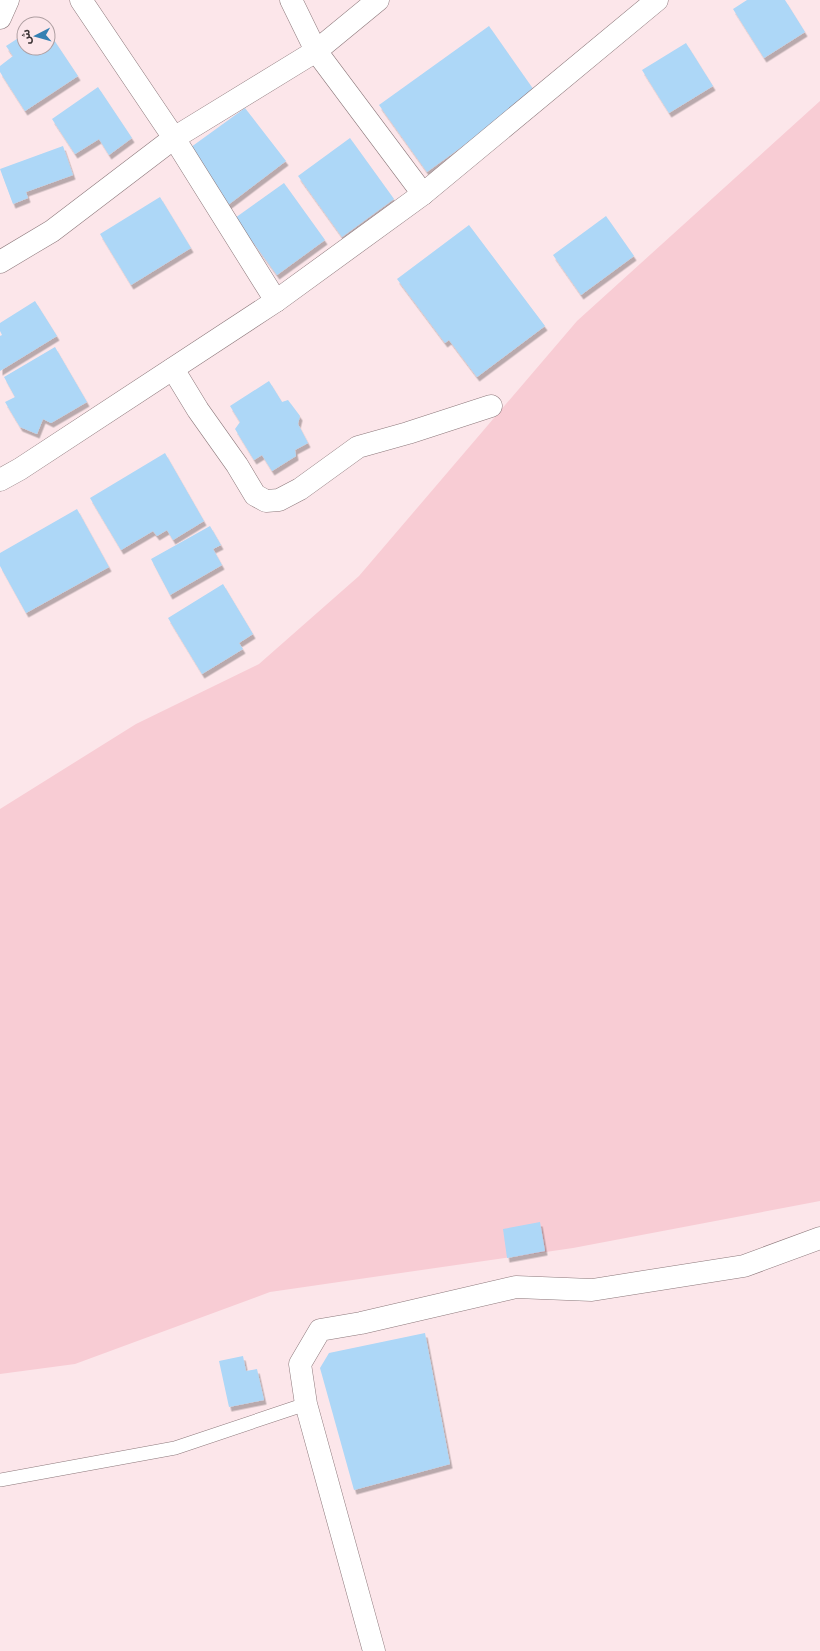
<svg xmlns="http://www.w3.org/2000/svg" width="820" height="1651" viewBox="0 0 820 1651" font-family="'DM Sans','Noto Sans Arabic',sans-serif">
	<defs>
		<filter id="shadow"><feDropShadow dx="2.5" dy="4.5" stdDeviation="0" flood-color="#0004"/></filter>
	</defs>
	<rect width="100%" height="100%" fill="#fce6ea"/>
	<polygon fill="#f8ccd4" points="820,101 820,1201 573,1248 270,1292 75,1364 0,1374 0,809 136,724 259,664 359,576 577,321"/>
	<g fill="#add7f7" filter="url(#shadow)">
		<polygon points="747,0 785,0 805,32 764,58 733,9"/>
		<polygon points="489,26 536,93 427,172 379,105"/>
		<polygon points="48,31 78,76 25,111 0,72 0,66 13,56 6,46 20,37 24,42 24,48 48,48"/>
		<polygon points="686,43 713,86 669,113 642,70"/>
		<polygon points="98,87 132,138 109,155 99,139 75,154 52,119"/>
		<polygon points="245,108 286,161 228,205 187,150"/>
		<polygon points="350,138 394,199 342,237 298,176"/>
		<polygon points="63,146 73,175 26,192 28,198 13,204 0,169"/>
		<polygon points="284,183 325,240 277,275 235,218"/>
		<polygon points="160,197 191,248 131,285 100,234"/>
		<polygon points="606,216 634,256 581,295 553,255"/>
		<polygon points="469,225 545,326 477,377 449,340 445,343 397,279"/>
		<polygon points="35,301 57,336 0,371 0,336 2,335 0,331 0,323"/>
		<polygon points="55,347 87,402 51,423 43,419 37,434 20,427 5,402 15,397 4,377"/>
		<polygon points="269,381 282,402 288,400 300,416 298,424 308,443 295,450 296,456 272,471 262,455 254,460 235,429 240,422 230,406"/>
		<polygon points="165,453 204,521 173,540 167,530 157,536 153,531 121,550 90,498"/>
		<polygon points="77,509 109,567 26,613 0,566 0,553"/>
		<polygon points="210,526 221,545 213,549 222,565 170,595 151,559"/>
		<polygon points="223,584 253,634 239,643 243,649 202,674 168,618"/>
		<polygon points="540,1222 545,1251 507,1258 503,1229"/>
		<polygon points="425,1333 450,1464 354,1490 320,1368 329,1353"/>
		<polygon points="243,1356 246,1371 257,1369 264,1400 229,1407 219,1361"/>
	</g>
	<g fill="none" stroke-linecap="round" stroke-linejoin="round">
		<defs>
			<polyline id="service" points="0,1480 175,1448 306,1404"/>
			<g id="minor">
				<polyline points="81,0 174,138 276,301"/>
				<polyline points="291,0 316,51 423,194"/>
				<polyline points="0,18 8,0"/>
				<polyline points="0,262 52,231 174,138 316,51 378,0"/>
				<polyline points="173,369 198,410 237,465 255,495 266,501 279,500 300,489 358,447 408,433 491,406"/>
				<polyline points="0,480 20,469 276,301 423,194 657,0"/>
				<polyline points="374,1651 306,1404 300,1364 320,1330 361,1323 516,1287 592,1290 744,1266 820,1238"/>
			</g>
		</defs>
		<use href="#service" stroke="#8c787b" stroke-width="14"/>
		<use href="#minor" stroke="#8c787b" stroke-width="23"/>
		<use href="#service" stroke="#fff" stroke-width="13"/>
		<use href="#minor" stroke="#fff" stroke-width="22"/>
	</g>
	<g transform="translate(36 36) rotate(264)"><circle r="19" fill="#fce6ea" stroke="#ae9ea1"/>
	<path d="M0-3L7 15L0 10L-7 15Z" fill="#3480b3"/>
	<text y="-6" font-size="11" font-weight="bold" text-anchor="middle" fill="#3a3233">ش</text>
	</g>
</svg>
